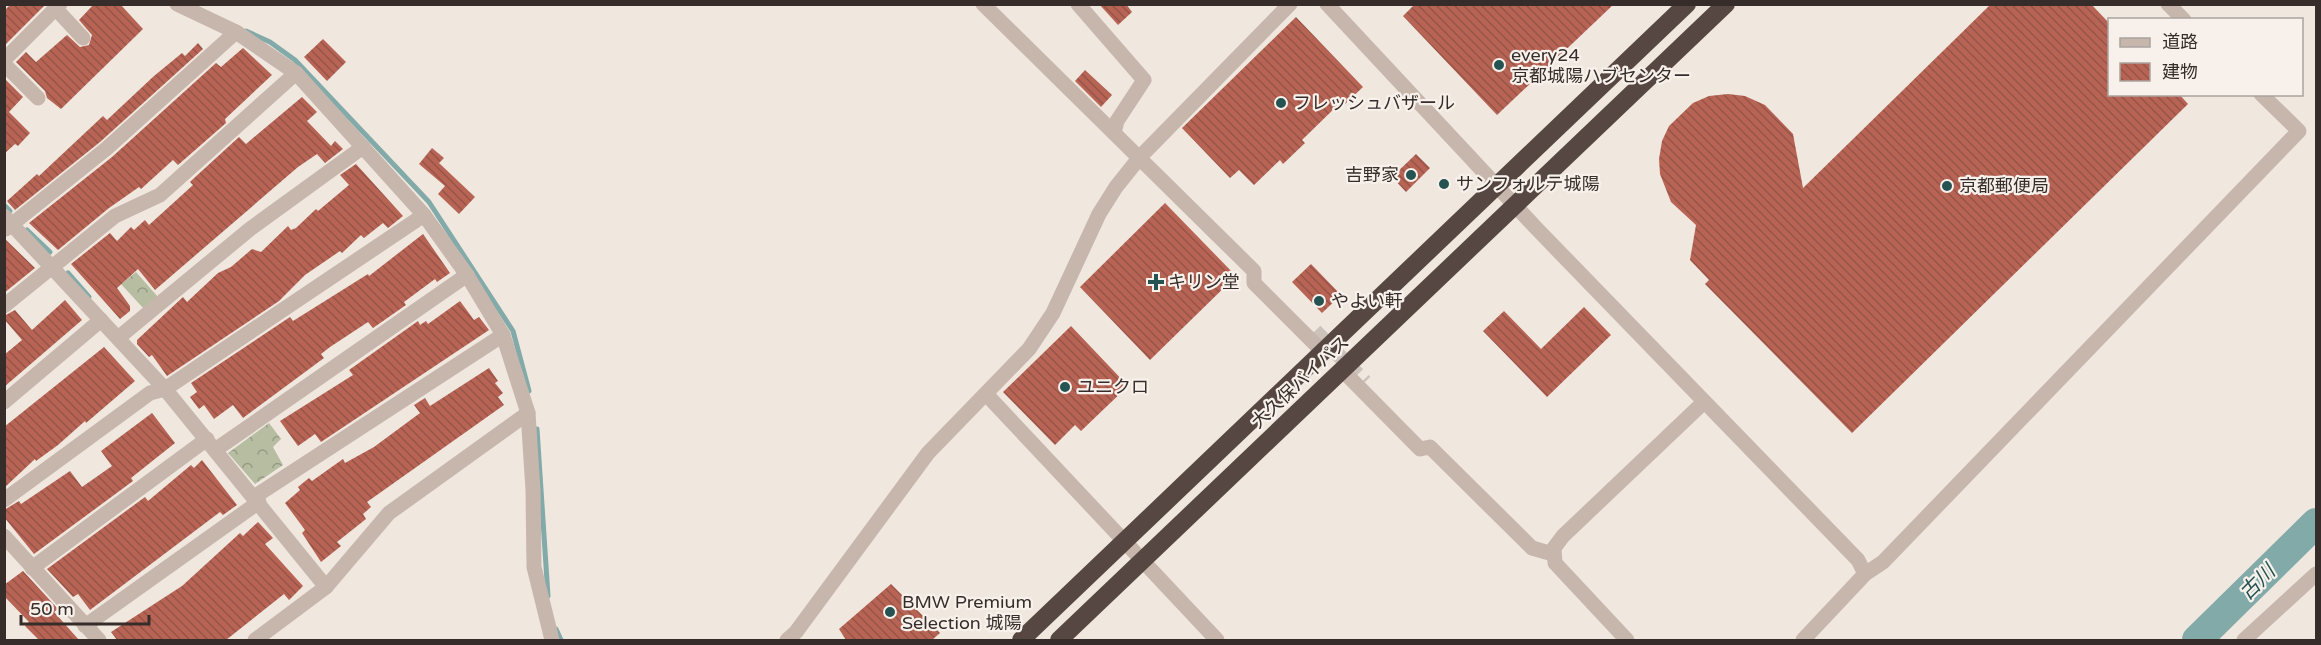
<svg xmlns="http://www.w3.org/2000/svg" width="2321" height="645" viewBox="0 0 2321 645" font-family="'Varela Round','Noto Sans JP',sans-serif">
	<defs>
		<pattern id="park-crowns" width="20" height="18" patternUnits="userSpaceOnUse" patternTransform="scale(1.5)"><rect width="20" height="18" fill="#b6bda1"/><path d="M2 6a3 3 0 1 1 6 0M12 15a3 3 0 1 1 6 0" fill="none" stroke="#959a83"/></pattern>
		<pattern id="building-back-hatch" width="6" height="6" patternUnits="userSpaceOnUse" patternTransform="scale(1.5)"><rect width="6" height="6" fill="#b86455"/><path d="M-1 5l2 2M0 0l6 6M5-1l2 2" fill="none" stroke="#965347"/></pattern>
	</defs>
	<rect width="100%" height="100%" fill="#f0e7df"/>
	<g fill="url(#park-crowns)">
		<polygon points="136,272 158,297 144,309 121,284"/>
		<polygon points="269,423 281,439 273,447 283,465 255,484 228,453"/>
	</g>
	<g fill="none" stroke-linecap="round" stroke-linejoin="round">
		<g stroke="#81aaa8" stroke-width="5">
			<polyline points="246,31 270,42 295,60 429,202 513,331 529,391"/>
			<polyline points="4,205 10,211"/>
			<polyline points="27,230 50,252"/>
			<polyline points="68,273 89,297"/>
			<polyline points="537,429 548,596"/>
			<polyline points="556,629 561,640"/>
		</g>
		<polyline stroke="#81aaa8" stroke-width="30" points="2197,640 2316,523"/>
	</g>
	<g fill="url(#building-back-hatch)">
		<polygon points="11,4 46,4 4,46 4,11"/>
		<polygon points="94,4 120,4 143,29 61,109 47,98 45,91 16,62 26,52 36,62 67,35 80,47 89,45 92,35 79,20"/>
		<polygon points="1099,4 1126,4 1132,12 1118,25"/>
		<polygon points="1415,4 1614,4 1497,115 1403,16"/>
		<polygon points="1991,4 2091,4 2109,23 2109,94 2179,94 2188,104 1852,433 1705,284 1709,280 1690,260 1696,225 1671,202 1660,174 1659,159 1662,141 1669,126 1693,103 1709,96 1728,94 1745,96 1765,105 1793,134 1803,188"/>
		<polygon points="1296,17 1363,87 1344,105 1341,102 1302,140 1305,143 1283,164 1280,160 1254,185 1239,170 1230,178 1182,128"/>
		<polygon points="323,39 346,62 327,81 304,57"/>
		<polygon points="198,43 203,49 100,142 15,210 7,201 37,174 39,176 103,116 107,120 154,76 182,53 185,56"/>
		<polygon points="243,48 272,75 225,119 226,123 178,165 173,160 141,189 139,187 109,208 58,250 29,223 112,157 216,63 221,67"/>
		<polygon points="1085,70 1112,95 1101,107 1075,81"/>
		<polygon points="4,78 23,97 9,112 30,133 18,146 15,144 4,154"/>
		<polygon points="302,97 317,112 307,121 331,146 335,141 343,149 325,163 317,154 298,167 155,290 138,269 117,288 130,306 130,311 120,319 71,264 110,233 117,241 131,227 134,230 145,220 149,225 193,185 190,182 192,180 239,137 246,144"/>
		<polygon points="432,148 444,158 439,163 475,197 459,214 438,194 445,186 419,164"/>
		<polygon points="1416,154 1430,168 1406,192 1392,177"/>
		<polygon points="356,164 403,216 388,228 383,223 364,238 361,235 342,253 340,251 305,275 279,301 167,376 152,355 149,357 137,344 137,340 183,297 187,302 218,273 231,267 252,249 261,252 288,226 291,230 296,228 316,209 318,211 349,185 340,175"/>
		<polygon points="1165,203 1236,276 1150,360 1080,287"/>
		<polygon points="423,234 450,273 437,282 435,279 404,302 406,305 373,328 368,322 330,347 321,354 324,358 243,418 233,405 214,419 204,405 199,409 190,397 197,392 191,383 290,317 293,321 368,274 369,276"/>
		<polygon points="4,238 35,268 4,293"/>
		<polygon points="1311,264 1341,295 1322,313 1292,282"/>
		<polygon points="65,300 82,320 4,387 4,355 22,340 4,319 4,316 15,310 32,330"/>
		<polygon points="460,301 474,320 479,317 489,330 321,442 315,434 298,446 280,421 353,375 349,370 418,321 420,325 426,321 428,324"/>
		<polygon points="1584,307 1611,335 1547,397 1483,331 1504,311 1541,349"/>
		<polygon points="1071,326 1128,386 1081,431 1075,425 1055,445 1003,392"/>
		<polygon points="104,347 135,381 86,423 85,421 58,445 36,461 35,459 4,488 4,427"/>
		<polygon points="489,368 498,381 495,383 503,393 498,397 504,405 367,502 371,507 363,514 366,519 337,542 341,546 321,562 302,533 305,530 285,503 300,490 298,487 309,478 312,481 343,459 345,463 374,447 420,413 414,405 425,398 430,406"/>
		<polygon points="152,413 175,443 131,478 133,481 34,554 4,517 4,510 19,501 21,504 70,471 82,487 112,466 101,451"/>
		<polygon points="202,460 237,505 223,515 220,512 90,610 78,594 73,597 47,569 145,497 148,501 191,465 194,468"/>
		<polygon points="258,522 273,538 265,544 303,586 289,600 284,594 226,640 117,640 111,632 182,586 240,533 243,536"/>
		<polygon points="23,571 58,609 54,612 79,640 39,640 25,626 29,622 4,596 4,585"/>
		<polygon points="891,584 940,633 932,640 846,640 839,629"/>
	</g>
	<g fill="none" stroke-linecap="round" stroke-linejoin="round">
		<polyline stroke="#cbc2bb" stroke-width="15" stroke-dasharray="15 8" stroke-linecap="butt" points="1315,331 1365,382"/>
		<g stroke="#c7b6ac" stroke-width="15">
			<polyline points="177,4 236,32 296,73 424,215 467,275 503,335 528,413 533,490 534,567 552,640"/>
			<polyline points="983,4 1254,271 1254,283 1322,351"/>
			<polyline points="1078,4 1144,80 1117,121 1114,133"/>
			<polyline points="1327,4 1538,230 1858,560 1865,574"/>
			<polyline points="2168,4 2184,20"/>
			<polyline points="56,9 83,38"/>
			<polyline points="4,60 60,4"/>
			<polyline points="4,64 38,98"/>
			<polyline points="4,216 165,389 326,587"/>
			<polyline points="6,229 106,149 236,32"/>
			<polyline points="4,306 115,216 160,195 296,73"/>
			<polyline points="118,338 250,229 363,147"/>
			<polyline points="1343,371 1420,449 1430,447 1532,548 1553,554"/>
			<polyline points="986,394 1217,640"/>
			<polyline points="4,402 101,320"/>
			<polyline points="215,450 467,275"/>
			<polyline points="254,497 503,335"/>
			<polyline points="4,500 150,393 165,389 424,215"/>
			<polyline points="4,536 99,640"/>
			<polyline points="32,568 207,439"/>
			<polyline points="85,626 259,502"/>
			<polyline points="255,640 326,587 389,513 528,413"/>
			<polyline points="787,640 796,632 928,453 1029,349 1053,313 1099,214 1116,187 1140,157 1290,4"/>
			<polyline points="1627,640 1555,563 1554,548 1563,536 1704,402"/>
			<polyline points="1803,640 1865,574 1883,562 2299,131 2261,94"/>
			<polyline points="2244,640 2316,574"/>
		</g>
		<g stroke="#564742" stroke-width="18">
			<polyline points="1021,640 1687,4"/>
			<polyline points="1059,640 1726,4"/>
		</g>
	</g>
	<g fill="#245352" stroke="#f8f1eb" stroke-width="2">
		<circle cx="1499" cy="65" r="6"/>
		<circle cx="1281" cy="103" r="6"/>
		<circle cx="1411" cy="175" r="6"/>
		<circle cx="1444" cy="184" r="6"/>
		<circle cx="1947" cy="186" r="6"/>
		<path d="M1153 273h6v6h6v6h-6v6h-6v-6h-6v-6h6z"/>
		<circle cx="1319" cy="301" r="6"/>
		<circle cx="1065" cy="387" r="6"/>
		<circle cx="890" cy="612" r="6"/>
	</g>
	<g text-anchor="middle" stroke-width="4.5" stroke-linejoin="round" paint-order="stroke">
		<g font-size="18" fill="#362d2a" stroke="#f8f1eb" text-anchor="start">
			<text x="1511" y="61">every24<tspan x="1511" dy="21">京都城陽ハブセンター</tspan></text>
			<text x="1293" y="109">フレッシュバザール</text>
			<text x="1399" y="181" text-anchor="end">吉野家</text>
			<text x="1456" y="190">サンフォルテ城陽</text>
			<text x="1959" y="192">京都郵便局</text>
			<text x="1168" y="288">キリン堂</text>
			<text x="1331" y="307">やよい軒</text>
			<text x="1077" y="393">ユニクロ</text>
			<text x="902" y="608">BMW Premium<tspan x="902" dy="21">Selection 城陽</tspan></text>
		</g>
		<g font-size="18" fill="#362d2a" stroke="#f8f1eb">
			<text transform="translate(1300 382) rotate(-43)" y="6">大久保バイパス</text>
		</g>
		<g font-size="20" font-style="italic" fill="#245352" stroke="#f8f1eb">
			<text transform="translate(2257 582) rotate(-45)" y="7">古川</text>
		</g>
	</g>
	<rect width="2321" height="645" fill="none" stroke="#362d2a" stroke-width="12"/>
	<rect x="2108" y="18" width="195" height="78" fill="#f8f1eb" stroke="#aaa39e" stroke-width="1.5"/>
	<rect x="2120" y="38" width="30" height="9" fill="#c7b6ac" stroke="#aaa39e" stroke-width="1.5"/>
	<text x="2162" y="48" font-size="18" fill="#362d2a">道路</text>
	<rect x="2120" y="63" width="30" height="18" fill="url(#building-back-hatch)" stroke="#aaa39e" stroke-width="1.5"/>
	<text x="2162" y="78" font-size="18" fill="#362d2a">建物</text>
	<path d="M21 615v9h128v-9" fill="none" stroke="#362d2a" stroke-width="3"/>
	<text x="30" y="615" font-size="18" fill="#362d2a" stroke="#f8f1eb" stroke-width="4.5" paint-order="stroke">50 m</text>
</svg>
